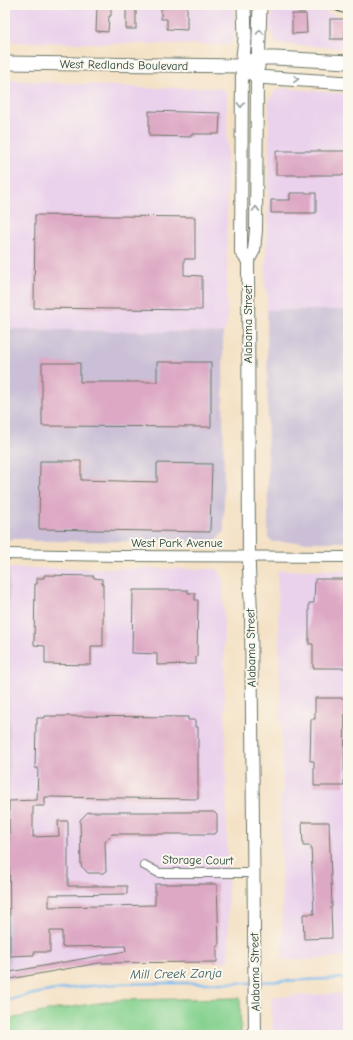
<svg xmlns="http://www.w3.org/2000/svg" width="353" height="1040" viewBox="0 0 353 1040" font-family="'Comic Neue',sans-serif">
	<rect width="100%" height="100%" fill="#fbf7ec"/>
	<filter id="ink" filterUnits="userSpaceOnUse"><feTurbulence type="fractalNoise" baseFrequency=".025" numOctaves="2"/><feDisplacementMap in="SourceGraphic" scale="8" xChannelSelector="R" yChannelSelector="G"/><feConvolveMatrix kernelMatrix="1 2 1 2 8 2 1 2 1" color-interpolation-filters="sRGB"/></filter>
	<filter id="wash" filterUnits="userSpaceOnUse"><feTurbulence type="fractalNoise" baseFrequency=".012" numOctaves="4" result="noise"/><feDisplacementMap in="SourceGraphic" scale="16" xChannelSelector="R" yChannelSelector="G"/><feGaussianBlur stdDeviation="0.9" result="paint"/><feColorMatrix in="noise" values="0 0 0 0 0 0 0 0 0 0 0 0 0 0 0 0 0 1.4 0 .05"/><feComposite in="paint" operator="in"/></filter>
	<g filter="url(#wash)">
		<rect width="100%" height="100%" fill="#f4e1c5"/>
		<g fill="#ead1ec">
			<polygon points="5,5 234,5 234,37 232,42 227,45 13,42 12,39 5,39"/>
			<polygon points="272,5 304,5 348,19 348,49 282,44 276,42 272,37 270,28 270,18 272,17"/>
			<polygon points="5,80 148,88 221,88 227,93 227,326 223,333 5,329"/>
			<polygon points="284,88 348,94 348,310 267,310 267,289 265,287 269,177 269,102 273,94 276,90"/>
			<polygon points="9,568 217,569 223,577 229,961 100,964 10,979"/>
			<polygon points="280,570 348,570 348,956 319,959 283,960 280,802 283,789 277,573"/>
			<polygon points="348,993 348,1035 273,1035 271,997"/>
		</g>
		<g fill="#cabfd6">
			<polygon points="267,310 348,310 348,542 273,542 268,537"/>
			<polygon points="5,329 223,333 224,532 215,542 34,541 28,539 13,539 5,541"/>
			<polygon points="5,568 9,568 10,979 5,980"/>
		</g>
		<polygon fill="#86d290" stroke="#528862" points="240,998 241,1035 5,1035 5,1020 58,1009 119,1000"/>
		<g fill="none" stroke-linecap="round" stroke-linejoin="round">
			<g stroke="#7ab9ee" stroke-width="2.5">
				<polyline points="259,982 348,978"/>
				<path d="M5 1001C86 978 169 984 252 983"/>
			</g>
		</g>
		<g id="blocks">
			<g fill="#dda8c4">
				<polygon points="97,5 111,6 111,16 109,16 108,32 96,31"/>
				<rect x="126" y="5" width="10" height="24"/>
				<polygon points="165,5 187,5 187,30 167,29 167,19 161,19 161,8 165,8"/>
				<polygon points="292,14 306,14 307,33 292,34"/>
				<rect x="330" y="19" width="15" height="20"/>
				<polygon points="149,111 220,113 219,134 191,134 191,137 149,136"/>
				<rect x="276" y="151" width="72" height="24"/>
				<polygon points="290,193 316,193 316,213 271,213 271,200 290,200"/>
				<polygon points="35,215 195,217 195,259 184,259 184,275 202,276 202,310 34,308"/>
				<polygon points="157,362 211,362 211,427 42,426 42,363 80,363 80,382 157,382"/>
				<polygon points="40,461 81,461 81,480 157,482 157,463 212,464 210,532 39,529"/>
				<polygon points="44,575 94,576 94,578 102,579 102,584 103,584 103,646 91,646 91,665 45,664 45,646 34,645 35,584 37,584 37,578 44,578"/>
				<polygon points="315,579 345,579 345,668 313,668 313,644 309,644 309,603 314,603"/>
				<polygon points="133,590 188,590 188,593 195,593 195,600 198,600 197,657 196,657 196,664 157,665 157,654 132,653"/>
				<polygon points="315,698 345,698 344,786 314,786 314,761 310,761 311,719 315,719"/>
				<polygon points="45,716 188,717 188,720 195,720 195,727 198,727 198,799 45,797 45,806 33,806 33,837 59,836 58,821 68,821 68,886 127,886 127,894 49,895 49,907 155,905 155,884 217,884 219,946 217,946 217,962 99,963 10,979 10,972 126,951 125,946 62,947 62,931 50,931 50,952 34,952 34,955 10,956 9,801 37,800 38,768 35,768 36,724 37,724 37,718 45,718"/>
				<polygon points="88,812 214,812 217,815 217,832 214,834 112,834 105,842 106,871 103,873 88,873 81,866 80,820"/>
				<polygon points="302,822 329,822 332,907 331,907 332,938 304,939 303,914 314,914 311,846 303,846"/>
			</g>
		</g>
	</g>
	<g filter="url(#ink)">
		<use href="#blocks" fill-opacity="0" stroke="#6a7667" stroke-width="1"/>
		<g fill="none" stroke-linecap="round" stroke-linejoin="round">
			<defs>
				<polyline id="minor" points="144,865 159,873 254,873"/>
				<polyline id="tertiary" points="5,554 120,556 348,557"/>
				<g id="secondary">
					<polyline points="242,66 241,252 248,261"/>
					<polyline points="255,1035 251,613 249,569 248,261 254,250 256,230 257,77"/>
				</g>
				<g id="primary">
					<polyline points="5,63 242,66 258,58 275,58 348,62"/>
					<polyline points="242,66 257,77 348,83"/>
					<polyline points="242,66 245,38 244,5"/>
					<polyline points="258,67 260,5"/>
				</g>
			</defs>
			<use href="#minor" stroke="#6a7667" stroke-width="10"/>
			<use href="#tertiary" stroke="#6a7667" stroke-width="12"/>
			<use href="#secondary" stroke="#6a7667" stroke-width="14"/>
			<use href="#primary" stroke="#6a7667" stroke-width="15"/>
			<use href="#minor" stroke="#fff" stroke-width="8"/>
			<use href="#tertiary" stroke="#fff" stroke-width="10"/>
			<use href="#secondary" stroke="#fff" stroke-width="12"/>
			<use href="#primary" stroke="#fff" stroke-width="13"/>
			<defs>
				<polyline id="rail" points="325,5 348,13"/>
			</defs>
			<use href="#rail" stroke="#1f3d34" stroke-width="4"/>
			<use href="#rail" stroke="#fbf7ec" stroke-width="2.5" stroke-dasharray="8" stroke-linecap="butt"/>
		</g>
		<defs><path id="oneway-chevron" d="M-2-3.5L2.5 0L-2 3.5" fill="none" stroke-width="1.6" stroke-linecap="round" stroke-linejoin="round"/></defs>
		<g stroke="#8f9e9a">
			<use href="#oneway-chevron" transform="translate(260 32) rotate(-89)"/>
			<use href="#oneway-chevron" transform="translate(296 79) rotate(3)"/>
			<use href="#oneway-chevron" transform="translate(241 105) rotate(91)"/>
			<use href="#oneway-chevron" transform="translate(256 209) rotate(-89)"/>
		</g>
	</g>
	<g text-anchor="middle" stroke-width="4" stroke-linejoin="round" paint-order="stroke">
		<g font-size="12" fill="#1f3d34" stroke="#fbf7ec">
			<text transform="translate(124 65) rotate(1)" y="4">West Redlands Boulevard</text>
			<text transform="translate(248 324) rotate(-90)" y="4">Alabama Street</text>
			<text x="177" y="547">West Park Avenue</text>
			<text transform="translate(251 648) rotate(-91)" y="4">Alabama Street</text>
			<text transform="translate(198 860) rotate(1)" y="4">Storage Court</text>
			<text transform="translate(255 972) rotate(-91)" y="4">Alabama Street</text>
		</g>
		<g font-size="13" font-style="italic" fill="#365c62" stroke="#fbf7ec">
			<text transform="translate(176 973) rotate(-1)" y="5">Mill Creek Zanja</text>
		</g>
	</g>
	<rect width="353" height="1040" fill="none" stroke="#fbf7ec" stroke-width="20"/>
</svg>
